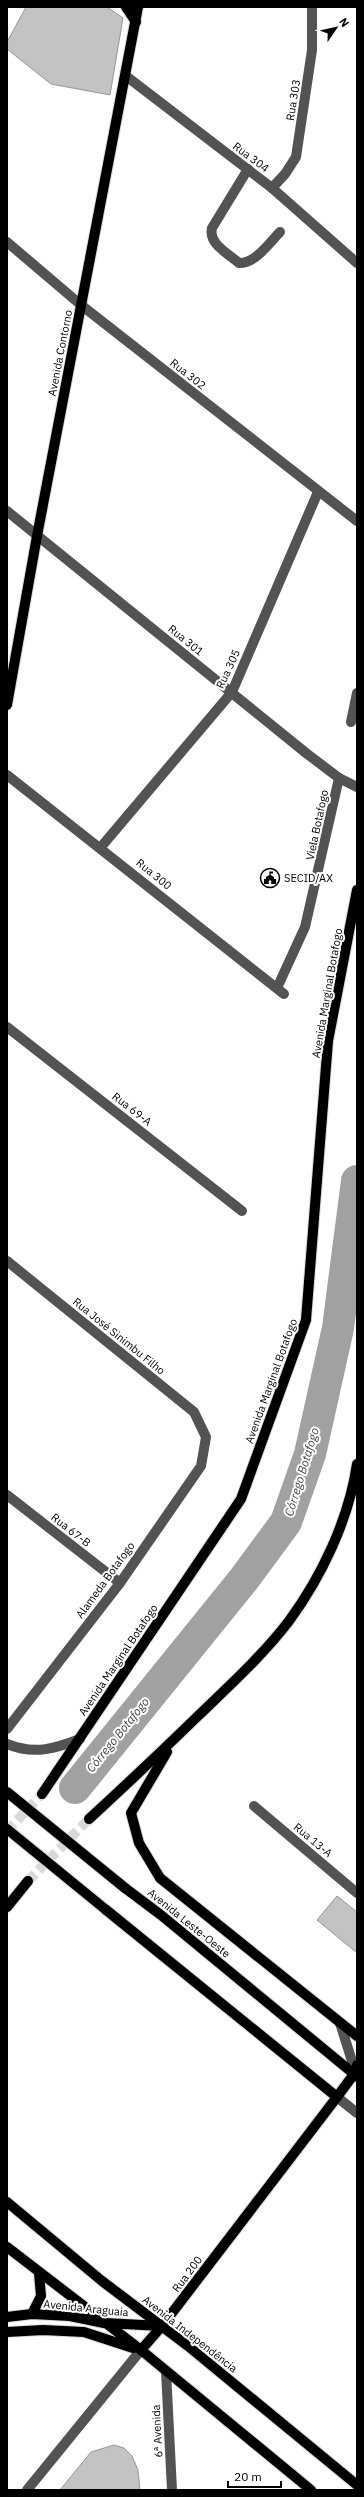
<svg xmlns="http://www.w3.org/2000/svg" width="364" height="2497" viewBox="0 0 364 2497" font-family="'IBM Plex Sans',sans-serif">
	<rect width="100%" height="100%" fill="#fff"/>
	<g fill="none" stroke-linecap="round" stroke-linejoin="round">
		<polyline stroke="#a1a1a1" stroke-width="32" points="75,1788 244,1579 286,1522 310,1454 338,1328 357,1181"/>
	</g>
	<g fill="#c3c3c3" stroke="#979797">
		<polygon points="26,7 107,7 123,18 110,95 51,84 7,49 7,42"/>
		<polygon points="337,1896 357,1912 357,1953 317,1920"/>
		<polygon points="114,2445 124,2448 132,2456 138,2470 140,2490 60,2490 91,2452"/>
	</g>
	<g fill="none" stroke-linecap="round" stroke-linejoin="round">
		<g stroke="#d9d9d9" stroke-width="10" stroke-dasharray="10 5" stroke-linecap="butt">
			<polyline points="7,1831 42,1794"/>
			<polyline points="28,1881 89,1819"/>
		</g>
		<defs>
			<g id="major">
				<polyline points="126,7 136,22"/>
				<polyline points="7,705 37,536 138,7"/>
				<polyline points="167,1752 131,1813 139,1843 160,1878 357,2036"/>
				<polyline points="42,1794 241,1499 306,1320 328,1041 357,890"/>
				<path d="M89 1819C126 1785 163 1750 199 1715 230 1685 263 1655 289 1621 322 1576 349 1519 357 1464"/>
				<polyline points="125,1888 161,1915 354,2074"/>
				<polyline points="7,1907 28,1881"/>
				<polyline points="105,1909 337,2097"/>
				<polyline points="7,2202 102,2281 188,2346 357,2485"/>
				<polyline points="7,2247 141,2350 311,2490"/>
				<polyline points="32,2314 41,2296 39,2273"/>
				<polyline points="7,2317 32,2314 70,2316 104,2323 162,2326"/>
				<polyline points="7,2332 43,2330 84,2332 133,2348"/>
				<polyline points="141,2350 162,2326 337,2097 354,2074 357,2065"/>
			</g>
		</defs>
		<use href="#major" stroke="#dbdbdb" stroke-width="12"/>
		<g stroke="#535353" stroke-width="10">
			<polyline points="126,76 272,188 357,263"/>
			<path d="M248 169 212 228C208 244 229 254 239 263 255 264 270 242 280 232"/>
			<polyline points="272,188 285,174 296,157 312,50 312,7"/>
			<polyline points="7,242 81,305 357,521"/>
			<polyline points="7,511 306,753 339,778 357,787"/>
			<polyline points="351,722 357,693"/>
			<polyline points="7,775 284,994"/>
			<polyline points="101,847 232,692 318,492"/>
			<polyline points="277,988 305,927 339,778"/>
			<polyline points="7,1027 242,1211"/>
			<polyline points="7,1261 194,1412 206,1437 201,1466 120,1583 7,1729"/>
			<polyline points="7,1495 120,1583"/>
			<path d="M7 1744C34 1755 54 1749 80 1739"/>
			<polyline points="254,1806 357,1893"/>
			<polyline points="340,2023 357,2077"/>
			<polyline points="337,2097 357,2113"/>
			<polyline points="166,2371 172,2490"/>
			<polyline points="27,2490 141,2350"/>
		</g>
		<use href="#major" stroke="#000" stroke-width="10"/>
		<defs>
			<g id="major-bridge">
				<polyline points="7,1792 125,1888"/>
				<polyline points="7,1829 105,1909"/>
			</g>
		</defs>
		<use href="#major-bridge" stroke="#dbdbdb" stroke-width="12" stroke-linecap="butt"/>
		<use href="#major-bridge" stroke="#000" stroke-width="10"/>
	</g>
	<defs>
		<symbol id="civic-ring" viewBox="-11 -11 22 22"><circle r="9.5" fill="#fff" stroke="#000" stroke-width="1.5"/><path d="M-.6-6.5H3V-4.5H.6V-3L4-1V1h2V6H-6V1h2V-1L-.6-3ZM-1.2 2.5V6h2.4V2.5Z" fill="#000"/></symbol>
	</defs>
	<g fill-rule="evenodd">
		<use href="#civic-ring" x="259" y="867" width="22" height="22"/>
	</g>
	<g text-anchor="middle" stroke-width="4" stroke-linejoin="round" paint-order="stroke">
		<g font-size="11" fill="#000" stroke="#fff">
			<text transform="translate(293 100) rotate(-81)" y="4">Rua 303</text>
			<text transform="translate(251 157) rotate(37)" y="4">Rua 304</text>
			<text transform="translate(60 353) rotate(-79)" y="4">Avenida Contorno</text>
			<text transform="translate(188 374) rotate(38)" y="4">Rua 302</text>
			<text transform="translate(186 640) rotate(39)" y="4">Rua 301</text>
			<text transform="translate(228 669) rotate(-65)" y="4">Rua 305</text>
			<text transform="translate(317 825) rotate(-78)" y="4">Viela Botafogo</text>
			<text transform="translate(154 874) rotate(39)" y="4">Rua 300</text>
			<text transform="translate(327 993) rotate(-80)" y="4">Avenida Marginal Botafogo</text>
			<text transform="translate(132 1109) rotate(38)" y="4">Rua 69-A</text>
			<text transform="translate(119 1336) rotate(39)" y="4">Rua José Sinimbu Filho</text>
			<text transform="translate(271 1381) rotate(-70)" y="4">Avenida Marginal Botafogo</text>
			<text transform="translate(71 1530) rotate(38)" y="4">Rua 67-B</text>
			<text transform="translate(105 1580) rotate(-54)" y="4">Alameda Botafogo</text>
			<text transform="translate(118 1660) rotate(-56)" y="4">Avenida Marginal Botafogo</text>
			<text transform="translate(313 1840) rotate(40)" y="4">Rua 13-A</text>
			<text transform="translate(189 1923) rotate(39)" y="4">Avenida Leste-Oeste</text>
			<text transform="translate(187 2274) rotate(-53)" y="4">Rua 200</text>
			<text transform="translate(86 2308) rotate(6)" y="4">Avenida Araguaia</text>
			<text transform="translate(190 2334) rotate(38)" y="4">Avenida Independência</text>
			<text transform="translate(157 2431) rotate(-93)" y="4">6ª Avenida</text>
		</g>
		<g font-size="11" fill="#000" stroke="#fff" text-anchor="start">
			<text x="284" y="882">SECID/AX</text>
		</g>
		<g font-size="12" font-style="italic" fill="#424242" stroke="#fff">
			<text transform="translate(302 1472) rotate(-73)" y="4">Córrego Botafogo</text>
			<text transform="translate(118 1735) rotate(-51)" y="4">Córrego Botafogo</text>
		</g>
	</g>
	<rect width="364" height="2497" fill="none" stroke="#000000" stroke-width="16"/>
	<g transform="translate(336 28) rotate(56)" stroke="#ffffff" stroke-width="3" paint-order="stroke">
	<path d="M0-3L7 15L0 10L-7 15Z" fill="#000000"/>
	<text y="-6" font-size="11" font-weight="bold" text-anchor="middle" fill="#000000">N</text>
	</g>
	<path d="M228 2481v6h53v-6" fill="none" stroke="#000000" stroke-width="2"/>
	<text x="234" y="2481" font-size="12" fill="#000000" stroke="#ffffff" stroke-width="3" paint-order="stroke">20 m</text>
</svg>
